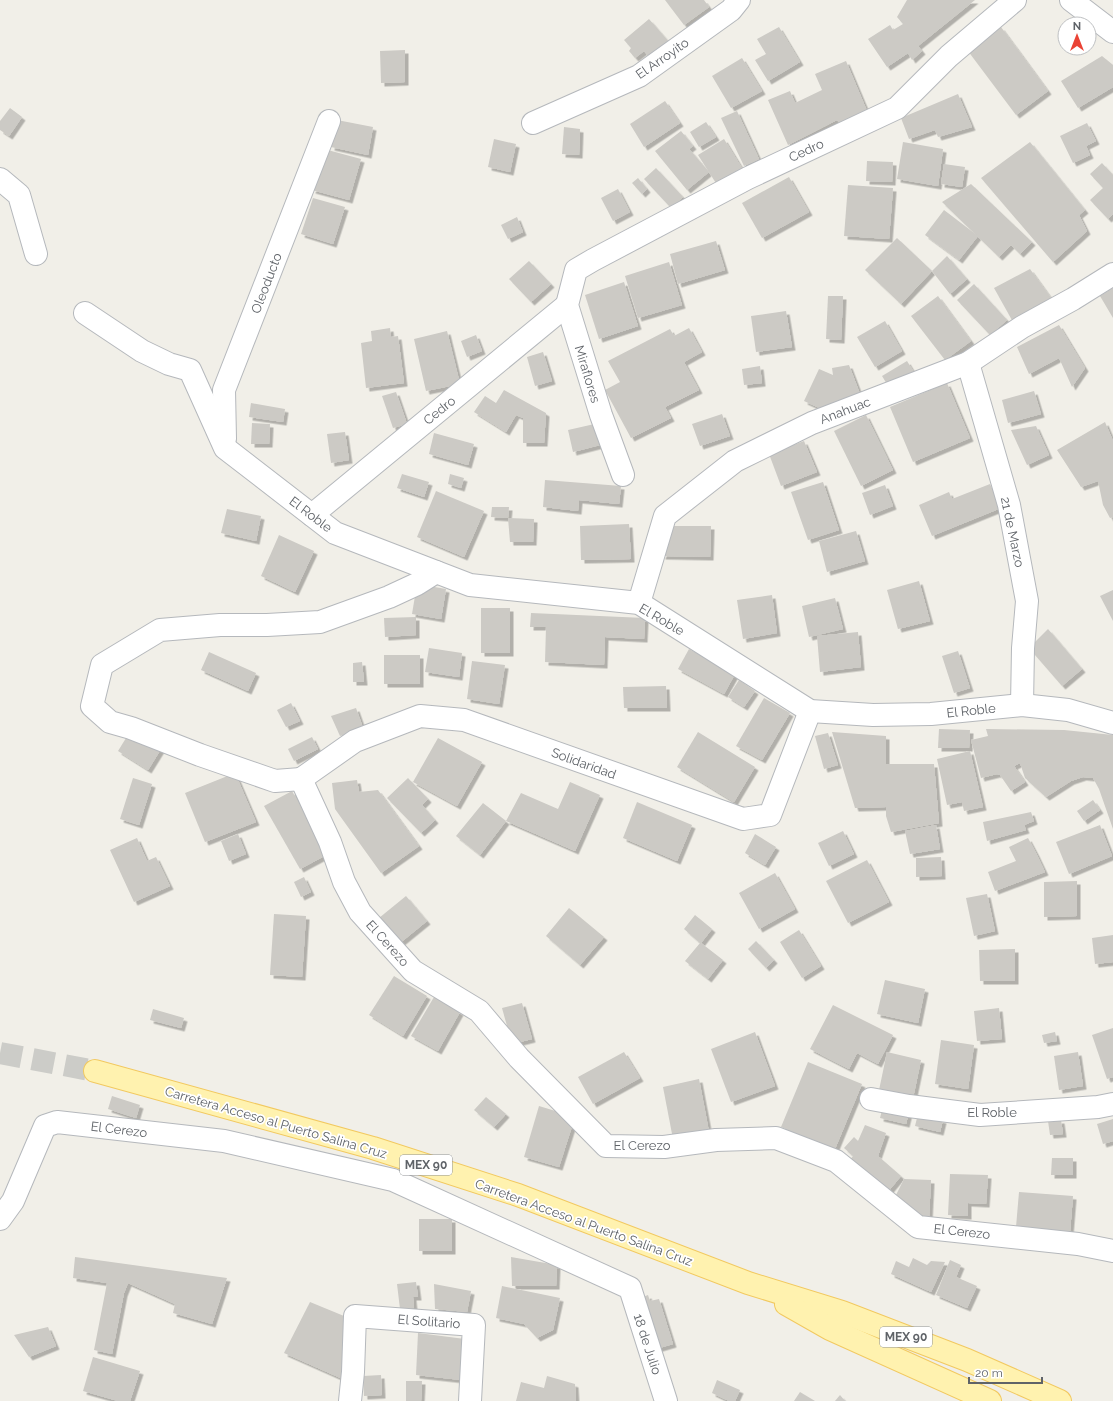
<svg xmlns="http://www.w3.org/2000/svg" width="1113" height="1401" viewBox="0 0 1113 1401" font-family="Raleway,sans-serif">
	<defs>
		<filter id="shadow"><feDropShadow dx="3.5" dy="3.5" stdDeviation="0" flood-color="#0004"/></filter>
	</defs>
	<rect width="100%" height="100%" fill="#f1efe8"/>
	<g fill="#cccac5" filter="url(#shadow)">
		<polygon points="665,0 704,0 709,7 684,25"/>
		<polygon points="907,0 975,0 918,46 922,51 912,60 908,53 887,67 868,39 890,25 893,30 903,24 897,17"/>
		<polygon points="649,19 669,42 650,58 644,51 635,58 629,51 631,48 624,40"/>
		<polygon points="779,27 800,62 768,81 755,60 766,54 757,39"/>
		<polygon points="1001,27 1048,91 1016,115 968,51"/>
		<polygon points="405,50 405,82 381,83 380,51"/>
		<polygon points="1102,56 1113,65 1113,87 1078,108 1061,81"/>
		<polygon points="742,58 762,91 731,108 712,76"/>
		<polygon points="846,61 867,111 843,127 837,120 788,145 768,100 790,91 795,103 822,90 815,74"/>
		<polygon points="958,94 972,127 938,137 935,130 909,139 901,118"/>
		<polygon points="665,101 680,123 644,147 630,124"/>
		<polygon points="10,108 22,117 9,136 0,130 0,121"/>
		<polygon points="737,111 759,159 744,166 721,118"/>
		<polygon points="337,120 373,127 368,155 331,147"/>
		<polygon points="706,122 716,137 699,147 690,132"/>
		<polygon points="1087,123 1096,141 1086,146 1090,155 1073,163 1060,136"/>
		<polygon points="564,127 580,129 579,155 562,154"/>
		<polygon points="681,131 693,146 689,149 709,172 687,190 655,151"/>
		<polygon points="494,139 516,144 510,172 488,167"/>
		<polygon points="724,139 746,175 721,191 698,155"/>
		<polygon points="903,142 943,149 938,186 897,179"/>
		<polygon points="1030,142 1085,210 1079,215 1087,231 1053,262 981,178"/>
		<polygon points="324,149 361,159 349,200 312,190"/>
		<polygon points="867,161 893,162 892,182 866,181"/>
		<polygon points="1102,163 1113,175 1113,214 1108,219 1090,200 1103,188 1090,174"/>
		<polygon points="944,164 965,167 962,187 941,184"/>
		<polygon points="656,168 683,197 671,208 644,179"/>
		<polygon points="789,177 809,212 762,238 742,203"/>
		<polygon points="638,178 647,189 642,194 632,183"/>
		<polygon points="971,184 1032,242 1020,254 1011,245 999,257 942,202"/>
		<polygon points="848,185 893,188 889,239 844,236"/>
		<polygon points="618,189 630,212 613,221 601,198"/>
		<polygon points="313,198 345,207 333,244 301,234"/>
		<polygon points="944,210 978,236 959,260 925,235"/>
		<polygon points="517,217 523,232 508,239 501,225"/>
		<polygon points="897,238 932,271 901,304 865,270"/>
		<polygon points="716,241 725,270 678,284 670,254"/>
		<polygon points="947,256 967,279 950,294 932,271"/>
		<polygon points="529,261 551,284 531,302 509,279"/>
		<polygon points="669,262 682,305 638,318 625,276"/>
		<polygon points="1030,269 1051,298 1013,322 994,288"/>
		<polygon points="624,282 638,326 599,339 585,295"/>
		<polygon points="974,284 1007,320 990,335 957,300"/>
		<polygon points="1113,288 1113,318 1100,296"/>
		<polygon points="828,296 843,296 841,340 826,339"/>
		<polygon points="938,296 971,341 945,360 911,316"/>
		<polygon points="786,311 792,347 756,352 751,316"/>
		<polygon points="885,321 902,351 875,367 857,337"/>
		<polygon points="1059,325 1085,368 1072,387 1059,358 1029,374 1017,347"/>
		<polygon points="390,328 391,337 398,336 404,383 366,388 361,343 372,341 371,331"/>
		<polygon points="689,328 702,352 684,362 699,390 665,407 671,418 631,438 605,390 620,382 608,361 670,329 674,336"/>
		<polygon points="447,331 460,384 426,391 414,339"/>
		<polygon points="476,335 482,351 467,357 461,341"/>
		<polygon points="543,352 552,381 535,386 527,357"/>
		<polygon points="907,361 915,374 890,389 882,376"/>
		<polygon points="849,365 860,394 826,411 804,401 819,369 833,375 832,368"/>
		<polygon points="760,366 762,383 744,385 742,369"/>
		<polygon points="947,383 970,438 913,462 890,407"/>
		<polygon points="504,390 546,413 544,443 523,443 523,418 516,415 506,432 474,412 485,396 496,403"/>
		<polygon points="1034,391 1041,414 1008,423 1002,400"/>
		<polygon points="396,392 407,424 393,428 382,396"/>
		<polygon points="251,403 285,409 283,422 249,417"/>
		<polygon points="722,414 730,436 700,446 692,424"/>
		<polygon points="866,415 893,470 861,486 834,431"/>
		<polygon points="1105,422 1113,441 1113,517 1110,518 1103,505 1098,481 1081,487 1057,450"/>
		<polygon points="252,423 270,424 269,444 251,444"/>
		<polygon points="599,423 604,444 573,452 568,430"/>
		<polygon points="1036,426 1049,455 1027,465 1011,430"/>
		<polygon points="345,432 349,460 331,463 327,434"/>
		<polygon points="434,433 474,444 468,465 429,454"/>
		<polygon points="804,441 817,472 781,486 769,454"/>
		<polygon points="402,474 429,482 424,497 397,488"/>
		<polygon points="450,474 464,478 461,488 448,484"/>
		<polygon points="545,480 621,486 619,504 579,500 578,511 543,507"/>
		<polygon points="823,482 839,530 808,540 791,492"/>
		<polygon points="990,484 1001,508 932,536 919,505 949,492 952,499"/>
		<polygon points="885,485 893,506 870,515 862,493"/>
		<polygon points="436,491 484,511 464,557 417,537"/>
		<polygon points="492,507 509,507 508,518 491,517"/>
		<polygon points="227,509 261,516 256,541 221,533"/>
		<polygon points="508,518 534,519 533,542 510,542"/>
		<polygon points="629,524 631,559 581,560 580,526"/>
		<polygon points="671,526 711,526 710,557 662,556"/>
		<polygon points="856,531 865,561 827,572 819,541"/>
		<polygon points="279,535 314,551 295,592 261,576"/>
		<polygon points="919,581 930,621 898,629 887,590"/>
		<polygon points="417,584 446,589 441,619 412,614"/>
		<polygon points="1113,590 1113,621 1100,596"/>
		<polygon points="772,595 777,633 743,639 737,600"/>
		<polygon points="835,598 843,629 809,637 802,606"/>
		<rect x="481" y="608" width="29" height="45"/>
		<polygon points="531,613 645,618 644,639 605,637 604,665 545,662 546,627 530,627"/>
		<polygon points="416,617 416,635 385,637 384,618"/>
		<polygon points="1048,629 1082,669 1062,686 1029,648"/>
		<polygon points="858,632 861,667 820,672 817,636"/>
		<polygon points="429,648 462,653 459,677 425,672"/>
		<polygon points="689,649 735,674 724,694 678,669"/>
		<polygon points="958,651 970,688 954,693 942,656"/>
		<polygon points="209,652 256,673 248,691 201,670"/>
		<rect x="384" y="655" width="36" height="29"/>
		<polygon points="472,661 505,665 499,704 467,699"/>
		<polygon points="362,662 364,682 353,682 353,663"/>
		<polygon points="739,680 755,691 744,707 728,697"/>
		<polygon points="666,686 667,708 624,708 623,687"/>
		<polygon points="764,698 790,713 762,760 736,746"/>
		<polygon points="291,703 300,721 286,727 277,710"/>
		<polygon points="356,708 363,728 340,736 331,716"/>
		<polygon points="939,729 970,730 969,748 938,748"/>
		<polygon points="986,729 1064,730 1113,735 1113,829 1099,789 1093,778 1083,777 1071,781 1046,797 1025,778 1020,763 1014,766 1025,782 1011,791 1000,775 997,774 981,778 971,740 988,736"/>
		<polygon points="131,730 161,749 148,770 118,751"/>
		<polygon points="698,732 755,767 734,802 677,767"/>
		<polygon points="832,732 886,736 886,764 934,764 939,823 891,832 886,816 886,807 855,808"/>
		<polygon points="828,733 838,765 824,769 815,736"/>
		<polygon points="312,737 318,749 294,761 288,749"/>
		<polygon points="438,738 482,762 457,806 413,782"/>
		<polygon points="970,751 983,807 964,811 962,802 947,805 937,759"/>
		<polygon points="235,773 256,822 205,842 185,793"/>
		<polygon points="133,778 152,784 139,825 120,819"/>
		<polygon points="408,778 428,799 422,805 435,820 421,833 387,798"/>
		<polygon points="357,780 359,792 378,790 419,846 381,873 335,809 332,783"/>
		<polygon points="570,782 600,795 575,851 506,821 521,793 558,809"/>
		<polygon points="292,791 328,854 300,869 264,806"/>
		<polygon points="1093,800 1100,810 1084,821 1077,811"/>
		<polygon points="637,802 692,825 677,861 623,838"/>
		<polygon points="483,803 506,821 480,855 456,836"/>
		<polygon points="1031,812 1034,821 1024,825 1026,830 987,841 983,822"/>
		<polygon points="936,825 940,849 910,854 905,831"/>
		<polygon points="1100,825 1112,856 1069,874 1056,842"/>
		<polygon points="843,831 854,854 829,866 818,843"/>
		<polygon points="238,834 246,854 229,861 221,841"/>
		<polygon points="755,834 776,847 765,865 745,853"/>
		<polygon points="137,838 147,861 156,857 170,886 134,902 110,850"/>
		<polygon points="1028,838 1036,853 1045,872 995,891 988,872 1016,861 1009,847"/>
		<polygon points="941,857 942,876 916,877 916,858"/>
		<polygon points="867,860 889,902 848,923 826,881"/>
		<polygon points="775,873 795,909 759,929 739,893"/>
		<polygon points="304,877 311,892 301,897 294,882"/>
		<polygon points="1077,881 1077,916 1044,917 1044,882"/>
		<polygon points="987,894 995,931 974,936 966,898"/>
		<polygon points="406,896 427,921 400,943 379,918"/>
		<polygon points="569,908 604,937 580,965 546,936"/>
		<polygon points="274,914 306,916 302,977 270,975"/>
		<polygon points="695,915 712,929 701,943 723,960 708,979 685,961 700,943 684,929"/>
		<polygon points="799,930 821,966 802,978 780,942"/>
		<polygon points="1113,935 1113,962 1095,964 1092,938"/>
		<polygon points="756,941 774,960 766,968 748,949"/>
		<polygon points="1015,949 1015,981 980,981 979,950"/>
		<polygon points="394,976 427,996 403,1036 369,1015"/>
		<polygon points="885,980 925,989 918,1023 877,1014"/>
		<polygon points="434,997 460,1012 438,1051 411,1036"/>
		<polygon points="522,1003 532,1039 512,1044 502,1008"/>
		<polygon points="833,1005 893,1035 878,1064 857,1053 849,1069 810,1049"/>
		<polygon points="999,1008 1002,1039 977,1041 974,1011"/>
		<polygon points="153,1009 184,1018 181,1028 150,1020"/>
		<polygon points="1113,1028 1113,1077 1107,1079 1092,1035"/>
		<polygon points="755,1032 775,1086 731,1102 711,1049"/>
		<polygon points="1055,1032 1057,1041 1044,1043 1042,1035"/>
		<polygon points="941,1040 974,1045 968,1089 935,1084"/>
		<polygon points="624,1052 640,1078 593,1104 578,1077"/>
		<polygon points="887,1052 921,1060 912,1103 878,1095"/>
		<polygon points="1078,1052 1083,1086 1059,1090 1054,1056"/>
		<polygon points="808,1062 862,1084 835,1149 781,1127"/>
		<polygon points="699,1079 709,1132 673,1139 663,1087"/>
		<polygon points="112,1096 140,1105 136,1118 108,1109"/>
		<polygon points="486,1097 506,1114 494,1127 474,1110"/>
		<polygon points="539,1106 575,1117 559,1167 524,1157"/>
		<polygon points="883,1106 909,1112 906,1124 880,1118"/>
		<polygon points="918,1114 943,1120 940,1132 915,1126"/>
		<polygon points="1113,1119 1113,1141 1103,1144 1097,1124"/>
		<polygon points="1061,1120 1063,1134 1050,1135 1048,1121"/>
		<polygon points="865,1125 886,1133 878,1156 901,1176 887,1193 849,1161 853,1156 844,1148 854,1137 858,1141"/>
		<polygon points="1052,1158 1073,1158 1073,1175 1051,1175"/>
		<polygon points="950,1174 988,1175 986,1204 968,1203 968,1216 948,1215"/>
		<polygon points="904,1179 931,1180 929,1218 893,1201"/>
		<polygon points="1019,1192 1073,1196 1070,1232 1016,1227"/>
		<rect x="419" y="1219" width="33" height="32"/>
		<polygon points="75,1257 227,1278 212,1324 173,1313 175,1304 128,1283 124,1293 112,1354 94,1350 107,1283 73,1278"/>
		<polygon points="511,1257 557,1265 556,1286 512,1286"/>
		<polygon points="913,1258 927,1265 931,1261 945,1262 931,1292 891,1274 896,1261 909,1267"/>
		<polygon points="950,1260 961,1265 956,1277 977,1286 967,1308 936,1295"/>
		<polygon points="416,1282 418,1297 413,1297 414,1308 400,1309 397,1284"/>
		<polygon points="434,1284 471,1291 467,1312 435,1309"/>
		<polygon points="502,1286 560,1298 553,1330 537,1338 524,1324 496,1318"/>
		<polygon points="648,1295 650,1301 659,1299 673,1344 656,1349 640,1298"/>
		<polygon points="310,1302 344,1316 345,1380 284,1353"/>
		<polygon points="48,1327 56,1346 29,1357 14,1335"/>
		<polygon points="418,1333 465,1339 461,1380 416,1375"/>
		<polygon points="93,1357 140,1371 130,1401 118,1401 83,1391"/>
		<polygon points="381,1375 382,1395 364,1396 363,1376"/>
		<polygon points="547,1376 575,1384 576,1401 516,1401 521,1382 544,1388"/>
		<polygon points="717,1380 740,1390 735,1401 729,1401 712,1393"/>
		<polygon points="406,1381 422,1381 421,1401 406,1401"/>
		<polygon points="800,1392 815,1401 794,1401"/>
		<polygon points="840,1395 845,1401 835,1401"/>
	</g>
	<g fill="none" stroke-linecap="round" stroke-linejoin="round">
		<polyline stroke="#ccccc8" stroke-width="22" stroke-dasharray="22 11" stroke-linecap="butt" points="0,1053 95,1071"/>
		<defs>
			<g id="minor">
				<polyline points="1071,0 1113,32"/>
				<polyline points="533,123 639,76 731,10 739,0"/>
				<polyline points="0,179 19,195 36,254"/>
				<polyline points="85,313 142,351 169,364 190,370 225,448 335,533 470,585 639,603 810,711 873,715 931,714 1022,705 1068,710 1113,723"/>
				<polyline points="968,363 1009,505 1027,601 1023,648 1022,705"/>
				<polyline points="225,439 224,390 329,121"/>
				<polyline points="623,475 601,415 567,305 576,270 593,260 748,178 897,108 949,56 1015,0"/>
				<polyline points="312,515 567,305"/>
				<polyline points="639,603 665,516 735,461 812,423 968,363 1022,327 1073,299 1113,274"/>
				<polyline points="301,779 330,842 344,882 360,912 413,971 479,1011 519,1058 606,1146 664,1147 716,1140 776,1138 836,1161 918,1227 1078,1244 1113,1251"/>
				<polyline points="301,779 275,781 200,755 131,728 110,722 92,706 102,665 160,630 220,625 267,625 320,622 389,597 417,584 436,572"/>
				<polyline points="301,779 355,741 420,716 464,720 743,819 770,815 810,711"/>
				<polyline points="871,1099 909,1106 980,1115 1098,1107 1113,1104"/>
				<polyline points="0,1219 13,1201 45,1126 57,1122 224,1141 393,1180 630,1288 666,1401"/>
				<polyline points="350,1401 353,1372 355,1316 474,1325 470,1401"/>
			</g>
			<g id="major">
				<polyline points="95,1071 373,1148 518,1195 748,1283 842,1312 967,1360 1060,1401"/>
				<polyline points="786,1304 830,1329 990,1401"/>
			</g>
		</defs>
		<use href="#minor" stroke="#b5b8bc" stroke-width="24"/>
		<use href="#major" stroke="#f2c960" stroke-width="24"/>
		<use href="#minor" stroke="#fff" stroke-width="22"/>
		<use href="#major" stroke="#fff2af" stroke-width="22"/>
	</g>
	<g text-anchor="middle" stroke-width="3.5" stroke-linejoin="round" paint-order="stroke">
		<g fill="#fff" stroke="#8f9295" stroke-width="1">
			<rect x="400" y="1155" width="52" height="20" rx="3"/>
			<rect x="880" y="1327" width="52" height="20" rx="3"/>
		</g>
		<g font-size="12" font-weight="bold" fill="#5f6368">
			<text x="426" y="1169">MEX 90</text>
			<text x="906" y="1341">MEX 90</text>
		</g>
		<g font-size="13" fill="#5f6368" stroke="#fff">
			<text transform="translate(662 58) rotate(-35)" y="5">El Arroyito</text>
			<text transform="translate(806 150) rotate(-25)" y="5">Cedro</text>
			<text transform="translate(266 283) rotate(-69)" y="5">Oleoducto</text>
			<text transform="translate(588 374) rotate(73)" y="5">Miraflores</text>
			<text transform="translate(439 410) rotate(-39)" y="5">Cedro</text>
			<text transform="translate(845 410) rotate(-21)" y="5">Anahuac</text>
			<text transform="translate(311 514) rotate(37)" y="5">El Roble</text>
			<text transform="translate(1013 532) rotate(78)" y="5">21 de Marzo</text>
			<text transform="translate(662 619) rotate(30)" y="5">El Roble</text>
			<text transform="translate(971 710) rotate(-6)" y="5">El Roble</text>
			<text transform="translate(584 763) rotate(20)" y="5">Solidaridad</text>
			<text transform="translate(388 943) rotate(48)" y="5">El Cerezo</text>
			<text x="992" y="1117">El Roble</text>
			<text transform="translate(276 1122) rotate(16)" y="5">Carretera Acceso al Puerto Salina Cruz</text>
			<text transform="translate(119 1129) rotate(7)" y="5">El Cerezo</text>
			<text x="642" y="1150">El Cerezo</text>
			<text transform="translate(584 1222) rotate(20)" y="5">Carretera Acceso al Puerto Salina Cruz</text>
			<text transform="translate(962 1231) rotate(6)" y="5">El Cerezo</text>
			<text transform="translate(429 1321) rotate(4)" y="5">El Solitario</text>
			<text transform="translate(648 1344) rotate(72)" y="5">18 de Julio</text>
		</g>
	</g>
	<g transform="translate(1077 36)"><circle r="19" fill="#ffffff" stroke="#bfc1c3"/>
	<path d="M0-3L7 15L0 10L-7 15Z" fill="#ea4335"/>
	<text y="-6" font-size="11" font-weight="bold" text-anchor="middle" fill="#5f6368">N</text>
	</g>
	<path d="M969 1377v6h73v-6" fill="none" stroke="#5f6368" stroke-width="2"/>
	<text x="975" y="1377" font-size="12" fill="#5f6368" stroke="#ffffff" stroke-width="3" paint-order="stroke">20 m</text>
</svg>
